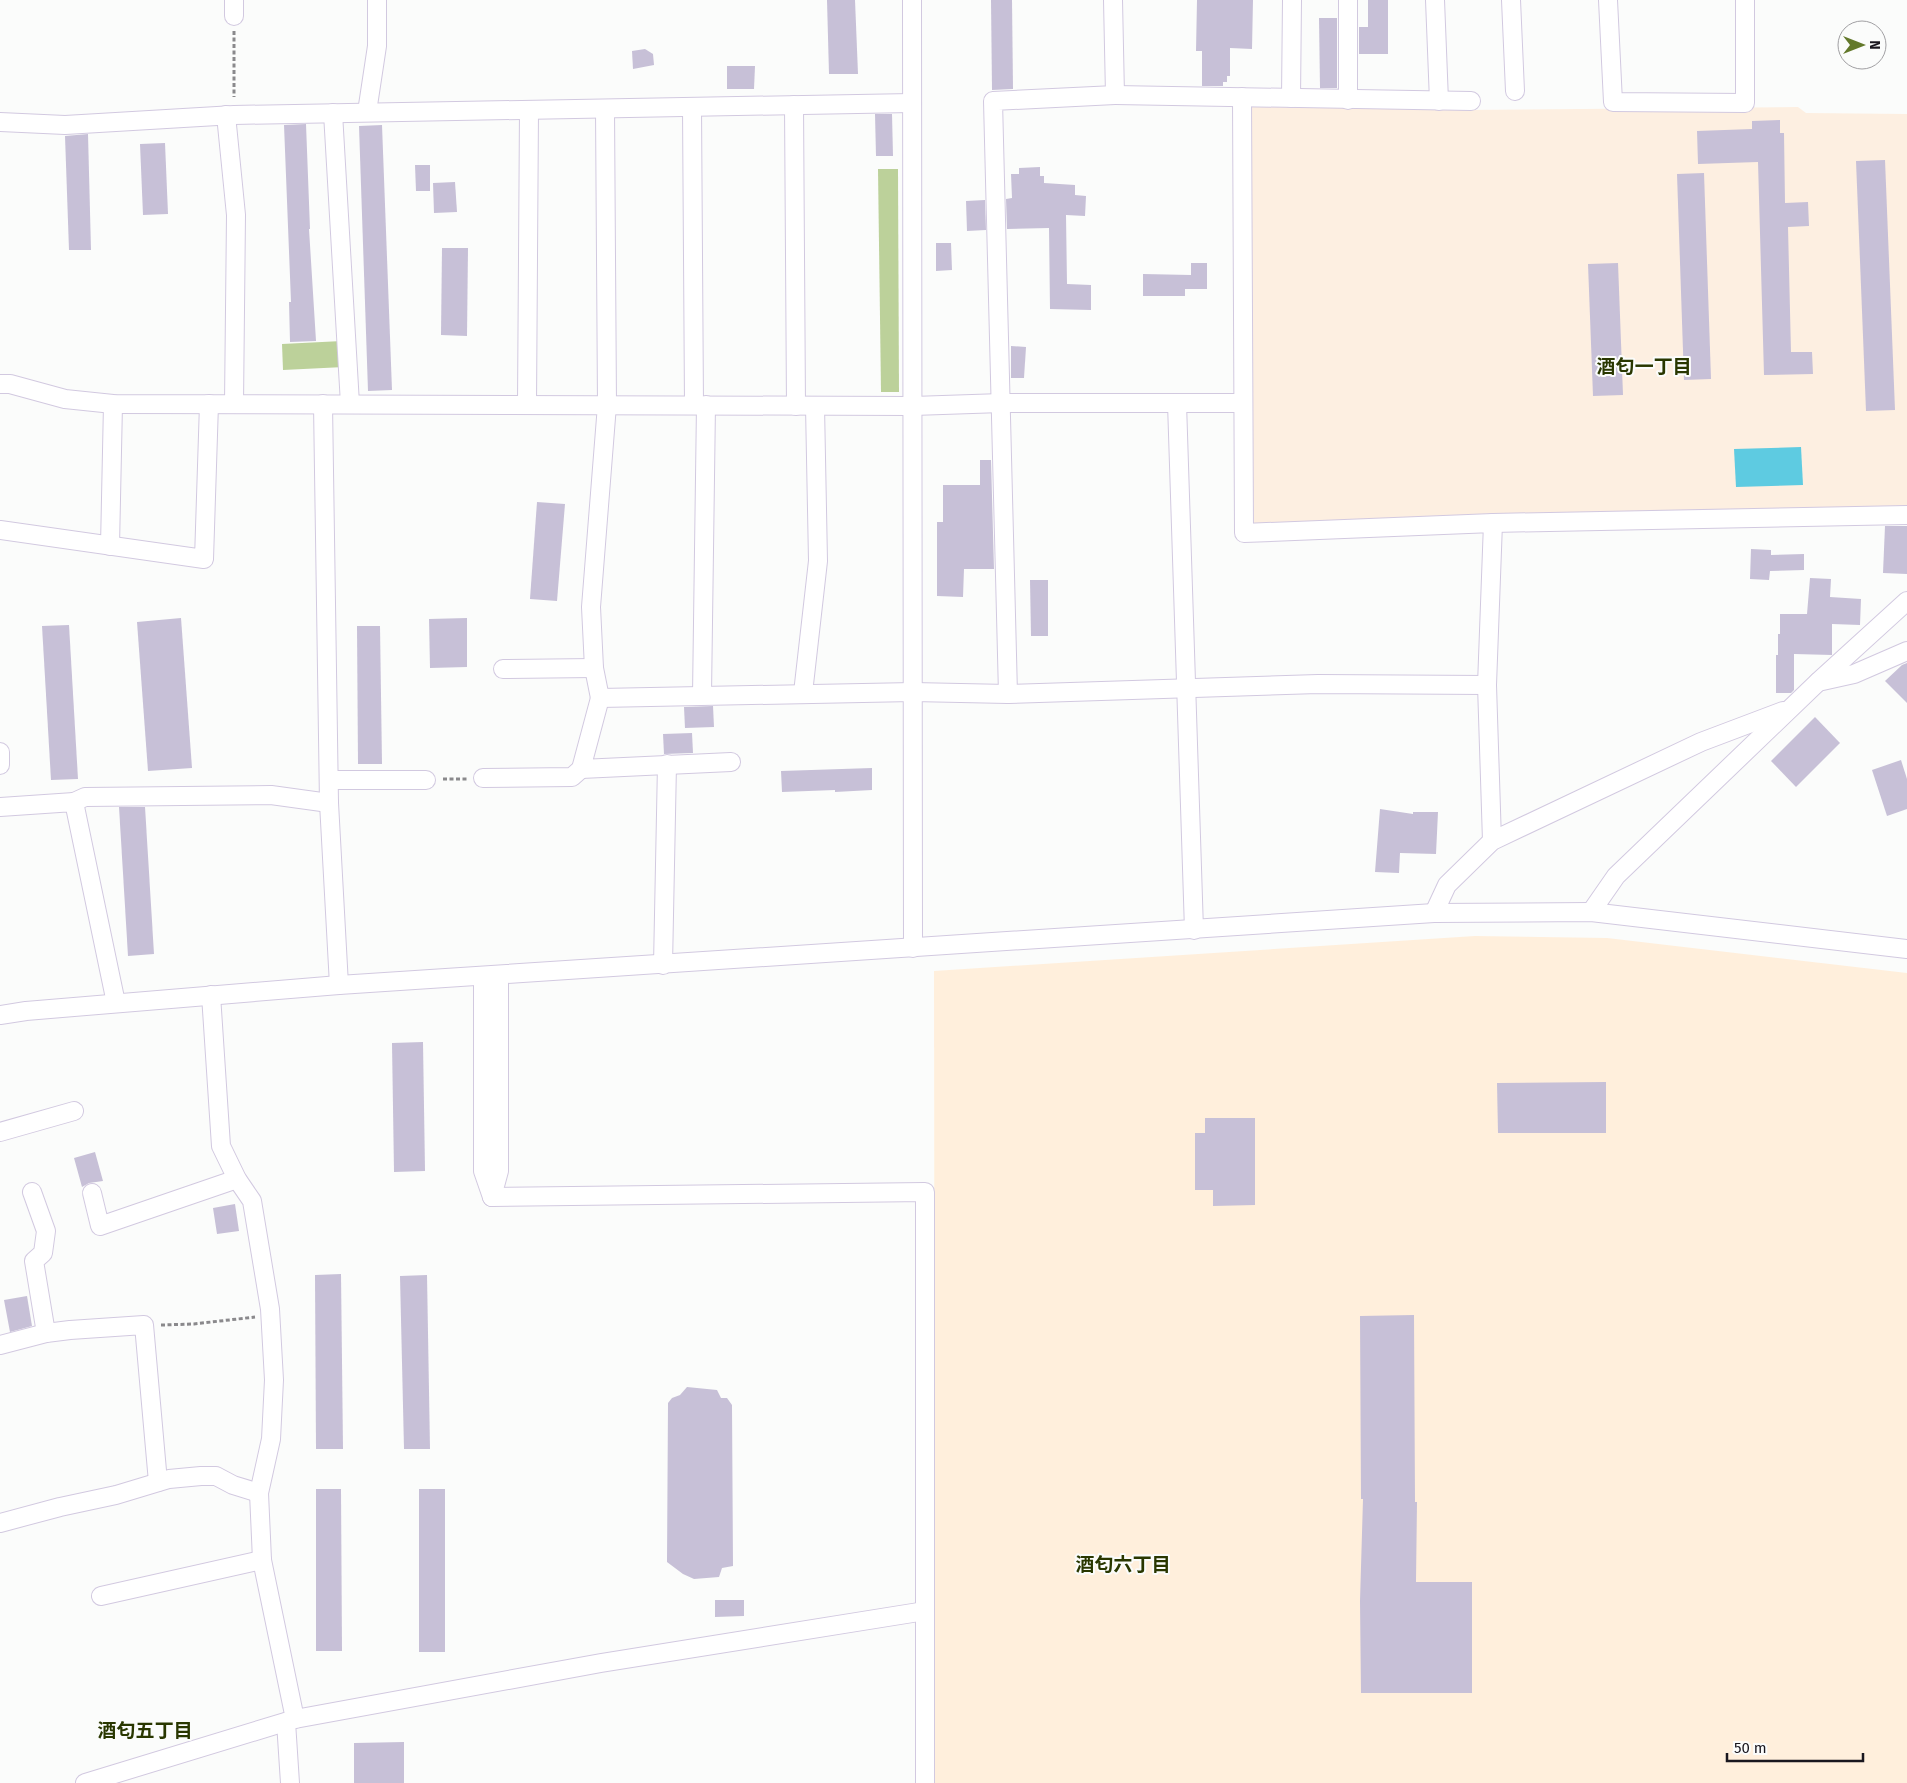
<svg xmlns="http://www.w3.org/2000/svg" width="1907" height="1783" viewBox="0 0 1907 1783" font-family="'Fira Sans','Noto Sans JP',sans-serif">
	<rect width="100%" height="100%" fill="#fbfcfb"/>
	<polygon fill="#ffefdc" points="1475,936 1607,938 1907,973 1907,1783 935,1783 934,971"/>
	<polygon fill="#fdefe1" points="1249,103 1462,110 1798,107 1806,113 1907,114 1907,508 1254,530 1244,109"/>
	<g fill="#bcd19a">
		<polygon points="878,169 898,169 899,392 881,392"/>
		<polygon points="342,341 344,367 283,370 282,344"/>
	</g>
	<polygon fill="#5ecbe1" points="1801,447 1803,485 1736,487 1734,449"/>
	<g fill="#c7c0d7">
		<polygon points="827,0 855,0 858,74 829,74"/>
		<polygon points="991,0 1012,0 1013,89 992,90"/>
		<polygon points="1197,0 1253,0 1252,49 1230,48 1230,76 1227,76 1227,82 1223,82 1223,86 1202,86 1202,51 1196,51"/>
		<polygon points="1368,0 1388,0 1388,54 1359,54 1359,27 1368,27"/>
		<polygon points="1319,18 1337,18 1337,88 1320,88"/>
		<polygon points="645,49 653,54 654,65 633,69 632,51"/>
		<polygon points="727,66 755,66 754,89 727,89"/>
		<polygon points="875,114 892,114 893,156 876,156"/>
		<polygon points="1780,120 1780,133 1784,133 1785,203 1808,202 1809,226 1788,227 1791,352 1812,352 1813,374 1764,375 1758,162 1698,164 1697,131 1752,129 1752,121"/>
		<polygon points="306,124 310,229 309,229 316,341 290,342 289,302 291,302 284,125"/>
		<polygon points="382,125 392,390 368,391 359,126"/>
		<polygon points="88,134 91,250 69,250 65,136"/>
		<polygon points="165,143 168,214 143,215 140,144"/>
		<polygon points="1885,160 1895,410 1866,411 1856,161"/>
		<polygon points="415,165 430,165 430,191 416,191"/>
		<polygon points="1040,167 1040,176 1044,176 1044,183 1075,185 1075,195 1086,196 1085,216 1066,215 1067,284 1091,285 1091,310 1050,309 1049,228 1007,229 1006,199 1012,198 1011,174 1019,174 1019,168"/>
		<polygon points="1704,173 1711,379 1684,380 1677,174"/>
		<polygon points="455,182 457,212 434,213 433,183"/>
		<polygon points="985,200 986,230 967,231 966,201"/>
		<polygon points="936,243 951,243 952,270 936,271"/>
		<polygon points="442,248 468,248 467,336 441,335"/>
		<polygon points="1191,263 1207,263 1207,289 1185,289 1185,296 1143,296 1143,274 1191,275"/>
		<polygon points="1618,263 1623,395 1593,396 1588,264"/>
		<polygon points="1011,346 1026,347 1024,378 1011,378"/>
		<polygon points="980,460 991,460 994,569 964,569 963,597 937,596 937,522 943,522 943,485 980,485"/>
		<polygon points="537,502 565,504 557,601 530,599"/>
		<polygon points="1885,526 1907,526 1907,574 1883,573"/>
		<polygon points="1751,549 1771,550 1771,555 1804,554 1804,570 1770,571 1769,580 1750,579"/>
		<polygon points="1810,578 1831,579 1830,597 1861,599 1860,625 1832,624 1832,655 1794,654 1794,690 1791,693 1776,693 1776,655 1778,655 1778,634 1780,634 1780,614 1807,614"/>
		<polygon points="1030,580 1048,580 1048,636 1031,636"/>
		<polygon points="181,618 192,768 148,771 137,622"/>
		<polygon points="467,618 467,667 430,668 429,619"/>
		<polygon points="69,625 78,779 51,780 42,626"/>
		<polygon points="357,626 380,626 382,764 358,764"/>
		<polygon points="1907,663 1907,703 1885,681 1902,665"/>
		<polygon points="713,706 714,727 685,728 684,707"/>
		<polygon points="1815,717 1840,743 1796,787 1771,761"/>
		<polygon points="692,733 693,753 664,754 663,734"/>
		<polygon points="1901,760 1907,779 1907,809 1887,816 1872,770"/>
		<polygon points="872,768 872,790 835,792 835,790 782,792 781,771"/>
		<polygon points="119,807 145,807 154,954 128,956"/>
		<polygon points="1380,809 1413,814 1413,812 1438,812 1436,854 1400,853 1399,873 1375,872"/>
		<polygon points="423,1042 425,1171 394,1172 392,1043"/>
		<polygon points="1606,1082 1606,1133 1498,1133 1497,1083"/>
		<polygon points="1205,1118 1255,1118 1255,1205 1213,1206 1213,1190 1195,1190 1195,1133 1205,1133"/>
		<polygon points="95,1152 103,1181 89,1183 82,1187 74,1158"/>
		<polygon points="235,1204 239,1231 217,1234 213,1208"/>
		<polygon points="341,1274 343,1449 316,1449 315,1275"/>
		<polygon points="427,1275 430,1449 404,1449 400,1276"/>
		<polygon points="27,1296 32,1326 10,1332 4,1300"/>
		<polygon points="1414,1315 1415,1502 1417,1502 1416,1582 1472,1582 1472,1693 1361,1693 1360,1601 1363,1499 1361,1499 1360,1316"/>
		<polygon points="687,1387 717,1390 721,1398 727,1398 732,1405 733,1566 722,1568 719,1577 694,1579 683,1574 667,1562 668,1403 672,1398 680,1395"/>
		<polygon points="316,1489 341,1489 342,1651 316,1651"/>
		<rect x="419" y="1489" width="26" height="163"/>
		<polygon points="715,1600 744,1600 744,1616 715,1617"/>
		<polygon points="404,1742 404,1783 354,1783 354,1743"/>
	</g>
	<g fill="none" stroke-linecap="round" stroke-linejoin="round">
		<defs>
			<g id="minor">
				<polyline points="234,0 234,16"/>
				<polyline points="912,0 913,948"/>
				<polyline points="1348,0 1348,100"/>
				<polyline points="1435,0 1439,101"/>
				<polyline points="1511,0 1515,91"/>
				<polyline points="1608,0 1613,102 1745,103 1745,0"/>
				<polyline points="1115,95 1471,101"/>
				<polyline points="1242,97 1244,533 1493,523 1487,685 1492,841"/>
				<polyline points="1291,98 1292,0"/>
				<polyline points="794,105 796,406"/>
				<polyline points="692,107 694,405"/>
				<polyline points="605,109 607,405 591,607 594,668 600,698 913,692 1008,694 1318,684 1487,685"/>
				<polyline points="367,112 377,46 377,0"/>
				<polyline points="333,113 350,404"/>
				<polyline points="226,115 236,215 234,404"/>
				<polyline points="0,122 65,125 234,115 912,103"/>
				<polyline points="0,384 10,384 65,399 113,404 913,406 1002,403 1243,403"/>
				<polyline points="1177,403 1194,930"/>
				<polyline points="323,404 329,803 339,985"/>
				<polyline points="527,405 529,110"/>
				<polyline points="1493,523 1907,515"/>
				<polyline points="0,530 204,559 209,404"/>
				<polyline points="110,546 113,404"/>
				<polyline points="503,669 594,668"/>
				<polyline points="1818,682 1854,674 1907,651"/>
				<polyline points="803,693 818,561 815,406"/>
				<polyline points="1008,694 993,101 1115,95 1113,0"/>
				<polyline points="702,695 706,405"/>
				<polyline points="600,698 581,769 731,762"/>
				<polyline points="0,752 0,765"/>
				<polyline points="483,778 572,777 581,769"/>
				<polyline points="329,780 426,780"/>
				<polyline points="74,802 85,797 271,795 329,803"/>
				<polyline points="0,807 74,802 116,1003"/>
				<polyline points="1591,912 1616,876 1818,682 1907,601"/>
				<polyline points="1434,913 1447,885 1492,841 1701,742 1783,711"/>
				<polyline points="663,965 667,764"/>
				<polyline points="483,977 483,1171 492,1197"/>
				<polyline points="211,995 221,1146 237,1179 252,1201 270,1309 274,1380 271,1439 259,1493 262,1560 295,1719"/>
				<polyline points="0,1015 26,1011 339,985 1434,913 1591,912 1907,949"/>
				<polyline points="0,1132 74,1111"/>
				<polyline points="32,1192 46,1231 43,1253 34,1261 46,1333"/>
				<polyline points="92,1193 100,1226 237,1179"/>
				<polyline points="492,1197 925,1192 925,1783"/>
				<polyline points="492,1197 499,1171 499,976"/>
				<polyline points="0,1345 46,1333 70,1330 144,1325 158,1482"/>
				<polyline points="0,1523 60,1507 116,1495 169,1479 201,1476 216,1476 233,1485 259,1493"/>
				<polyline points="101,1596 262,1560"/>
				<polyline points="286,1722 290,1783"/>
				<polyline points="85,1783 295,1719 601,1663 925,1611"/>
			</g>
		</defs>
		<use href="#minor" stroke="#d2c9e0" stroke-width="20"/>
		<g stroke="#8a898c" stroke-width="3" stroke-dasharray="4 2.5" stroke-linecap="butt">
			<polyline points="234,31 234,97"/>
			<polyline points="443,779 467,779"/>
			<polyline points="161,1325 194,1324 255,1317"/>
		</g>
		<use href="#minor" stroke="#fff" stroke-width="18"/>
	</g>
	<g text-anchor="middle" stroke-width="4" stroke-linejoin="round" paint-order="stroke">
		<g font-size="19" font-weight="bold" fill="#293700" stroke="#fbfcfb">
			<text x="1644" y="373">酒匂一丁目</text>
			<text x="1123" y="1571">酒匂六丁目</text>
			<text x="145" y="1737">酒匂五丁目</text>
		</g>
	</g>
	<g transform="translate(1862 45) rotate(90)"><circle r="24" fill="#fbfcfb" stroke="#a1a0a3"/>
	<path d="M0-4L9 19L0 12L-9 19Z" fill="#63792b"/>
	<text y="-8" font-size="14" font-weight="bold" text-anchor="middle" fill="#19161e">N</text>
	</g>
	<path d="M1727 1753v8h136v-8" fill="none" stroke="#19161e" stroke-width="2.5"/>
	<text x="1734" y="1753" font-size="15" fill="#19161e" stroke="#fbfcfb" stroke-width="4" paint-order="stroke">50 m</text>
</svg>
